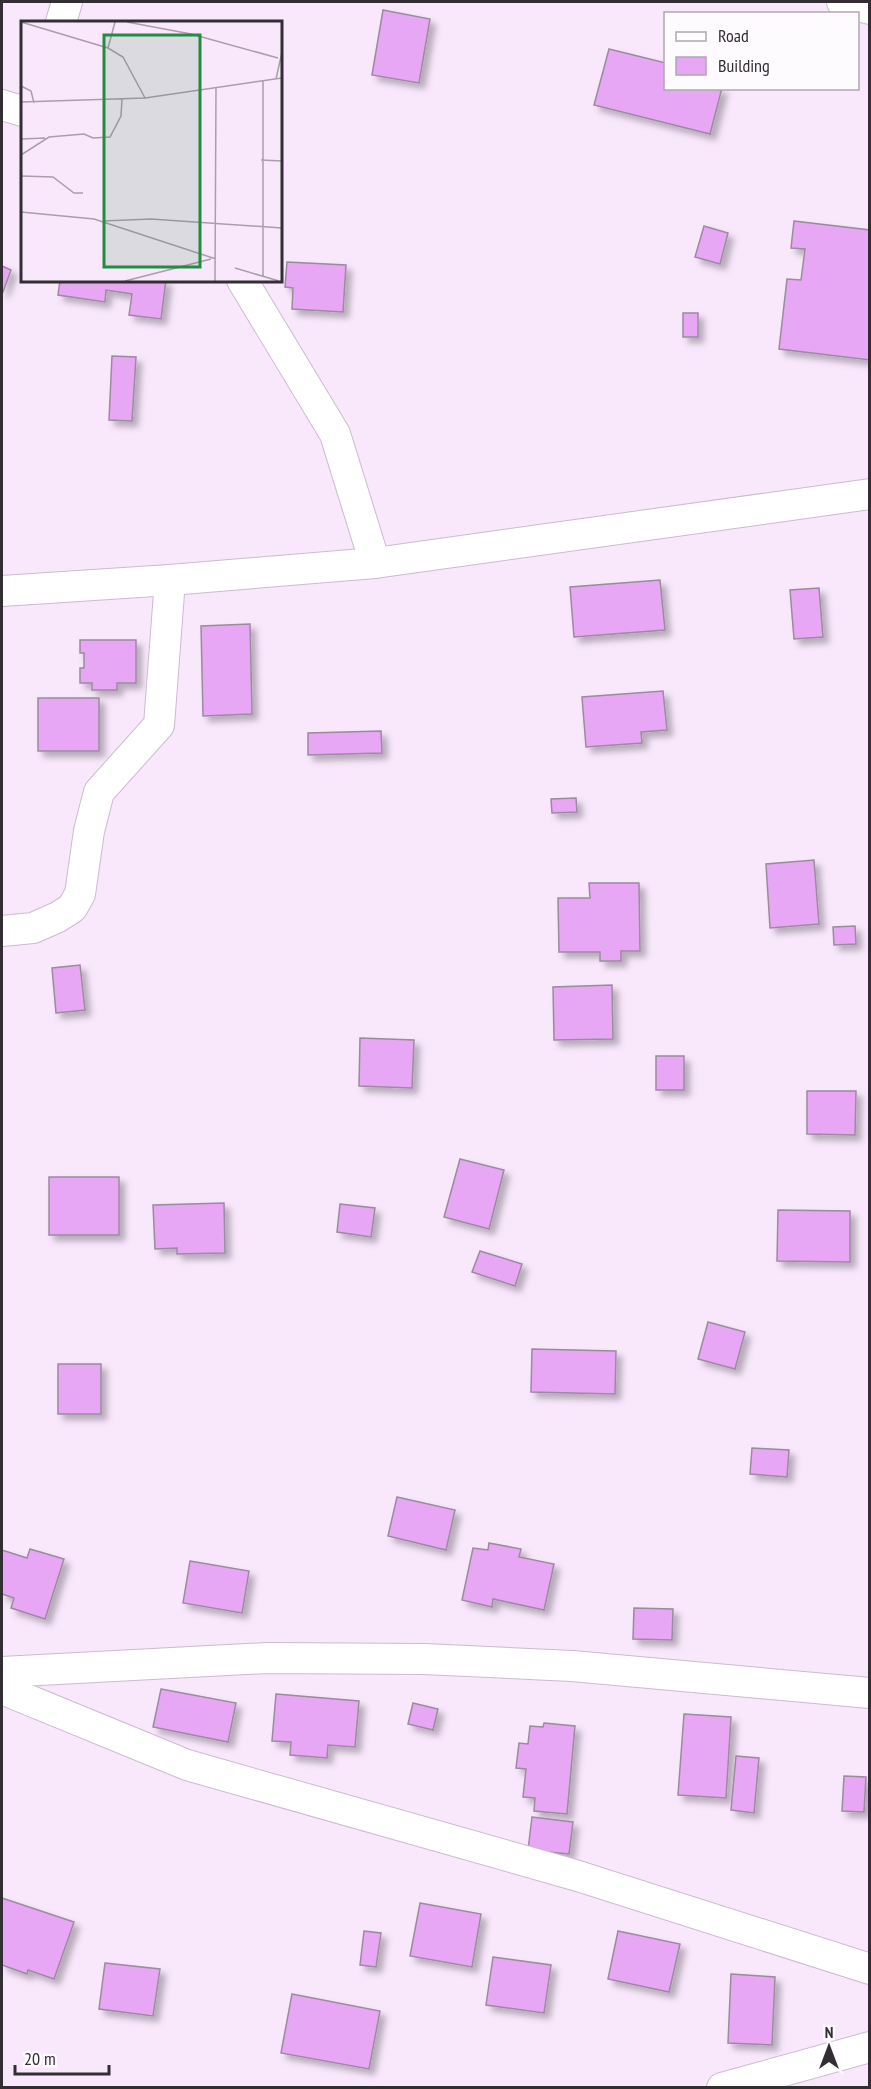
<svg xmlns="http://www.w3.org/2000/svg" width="871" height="2089" viewBox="0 0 871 2089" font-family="'PT Sans Narrow',sans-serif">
	<defs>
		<filter id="shadow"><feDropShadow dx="5.5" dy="5.5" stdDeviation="3" flood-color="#0004"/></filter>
	</defs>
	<rect width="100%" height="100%" fill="#f9e8fc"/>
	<g fill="#e8a7f4" stroke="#9b8b9e" stroke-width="1.5" filter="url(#shadow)">
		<polygon points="383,10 430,19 419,83 372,75"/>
		<polygon points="609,49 666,63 666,88 722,88 710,134 594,105"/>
		<polygon points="794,221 870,230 870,360 779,349 787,279 801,280 805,249 791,248"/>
		<polygon points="704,226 728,233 720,264 695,257"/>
		<polygon points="287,262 346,265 343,312 292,309 293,288 285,287"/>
		<polygon points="2,266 11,270 3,292 2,292"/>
		<polygon points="60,280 166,280 161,319 129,315 132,294 106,290 105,302 58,295"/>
		<rect x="683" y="313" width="15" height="24"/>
		<polygon points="112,356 136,357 132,421 109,420"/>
		<polygon points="660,580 665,630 574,637 570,587"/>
		<polygon points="819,588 823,637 794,639 790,590"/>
		<polygon points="250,624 252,714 203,716 201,626"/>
		<polygon points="80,640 136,640 136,683 117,683 117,690 92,690 92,683 80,683 80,668 84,668 84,653 80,653"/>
		<polygon points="663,691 667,730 641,732 642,743 586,747 582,697"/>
		<rect x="38" y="698" width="61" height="53"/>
		<polygon points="381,731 382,753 308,755 308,733"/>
		<polygon points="576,798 577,812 552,813 551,799"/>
		<polygon points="814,860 819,924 770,928 766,864"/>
		<polygon points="589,883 639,883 640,951 621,951 621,961 600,961 600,952 559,952 558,898 590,898"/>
		<polygon points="855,926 856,944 834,945 833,927"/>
		<polygon points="80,965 85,1010 56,1013 52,968"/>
		<polygon points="612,985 613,1039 554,1040 553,987"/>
		<polygon points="360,1038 414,1040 412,1088 359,1086"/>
		<rect x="656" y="1056" width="28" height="34"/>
		<polygon points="807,1091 856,1091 855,1135 807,1134"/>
		<polygon points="460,1159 504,1170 489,1229 444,1217"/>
		<rect x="49" y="1177" width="70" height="58"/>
		<polygon points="224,1203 225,1253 177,1254 177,1248 155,1249 153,1205"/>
		<polygon points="340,1204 375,1208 371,1237 337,1232"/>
		<polygon points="778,1210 850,1211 850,1262 777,1261"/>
		<polygon points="480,1251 522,1264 515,1286 472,1272"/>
		<polygon points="708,1322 745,1332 735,1369 698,1359"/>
		<polygon points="532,1349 616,1351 615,1394 531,1392"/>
		<rect x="58" y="1364" width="43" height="50"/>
		<polygon points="752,1448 789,1450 787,1477 750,1474"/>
		<polygon points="397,1497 455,1510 446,1550 388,1536"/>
		<polygon points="489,1543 521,1549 519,1557 554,1564 544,1610 493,1599 492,1607 462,1600 473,1548 488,1550"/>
		<polygon points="30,1549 64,1559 45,1619 11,1608 14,1598 2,1594 2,1550 27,1558"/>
		<polygon points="190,1561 249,1571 242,1613 183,1603"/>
		<polygon points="634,1608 673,1609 672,1640 633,1639"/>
		<polygon points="161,1689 236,1703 228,1742 153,1727"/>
		<polygon points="276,1694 359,1701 355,1747 328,1745 327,1758 290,1755 291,1742 272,1741"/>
		<polygon points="413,1703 438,1709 433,1730 408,1724"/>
		<polygon points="684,1714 731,1717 726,1798 678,1795"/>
		<polygon points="544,1723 575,1726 567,1814 534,1811 535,1798 523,1797 526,1769 516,1768 519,1743 528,1744 530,1726 543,1727"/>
		<polygon points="736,1756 759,1758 754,1813 731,1810"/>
		<polygon points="844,1776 866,1777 864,1812 842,1811"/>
		<polygon points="532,1817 573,1822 569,1854 528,1850"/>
		<polygon points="2,1898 74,1922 54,1979 28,1970 27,1974 2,1965"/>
		<polygon points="420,1903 481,1914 472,1967 410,1956"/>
		<polygon points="364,1931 381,1933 376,1967 360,1965"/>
		<polygon points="618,1931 680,1944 669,1992 608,1979"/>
		<polygon points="493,1957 551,1965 544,2013 486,2005"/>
		<polygon points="105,1963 160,1969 153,2016 99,2009"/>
		<polygon points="731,1974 775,1977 772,2045 728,2043"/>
		<polygon points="292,1994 380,2011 369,2069 281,2053"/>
	</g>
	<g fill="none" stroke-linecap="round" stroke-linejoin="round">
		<defs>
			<g id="minor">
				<polyline points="842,2 870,9"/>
				<polyline points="61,22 67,2"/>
				<polyline points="2,105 22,111"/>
				<polyline points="242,280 335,434 375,563"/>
				<polyline points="2,591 170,580 375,563 870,494"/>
				<polyline points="2,931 33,928 58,917 72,908 80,894 89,831 99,792 159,725 170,580"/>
				<polyline points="2,1672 267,1658 424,1659 572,1666 870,1693"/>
				<polyline points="2,1689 187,1765 578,1876 870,1969"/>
				<polyline points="722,2088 870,2047"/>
			</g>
		</defs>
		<use href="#minor" stroke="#cbbbce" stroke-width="32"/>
		<use href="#minor" stroke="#fff" stroke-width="30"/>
	</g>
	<g transform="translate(21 21)">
		<rect width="261" height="261" fill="#f9e8fc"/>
		<path fill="none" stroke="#aa9dac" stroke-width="1.5" d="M0 1 87 27 102 36 124 77M106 1 170 13 257 37M87 27 94 1M255 58 261 31M0 65 10 70 13 82M0 81 124 77 261 57M0 118 24 117M0 134 28 116 63 113 72 117 89 116 100 95 101 78M240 139 261 140M0 155 32 156 53 172H62M0 191 73 198 195 238M82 200 130 198 261 207M214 247 258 260M242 255V60M104 260 190 238M194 260 195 67"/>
		<path fill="#258b41" fill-opacity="0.15" stroke="#258b41" stroke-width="3" d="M83 14H179V246H83Z"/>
		<rect width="261" height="261" fill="none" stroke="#332d34" stroke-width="3"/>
	</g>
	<rect width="871" height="2089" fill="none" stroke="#332d34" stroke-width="6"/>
	<rect x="664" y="12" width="195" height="78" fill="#fefbff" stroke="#ada9ae" stroke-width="1.5"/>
	<rect x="676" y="32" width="30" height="9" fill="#ffffff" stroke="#ada9ae" stroke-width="1.5"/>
	<text x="718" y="42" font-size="18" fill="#332d34">Road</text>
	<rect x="676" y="57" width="30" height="18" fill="#e8a7f4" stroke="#ada9ae" stroke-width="1.5"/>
	<text x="718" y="72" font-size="18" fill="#332d34">Building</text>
	<g transform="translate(829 2047)" stroke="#fefbff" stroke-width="4.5" paint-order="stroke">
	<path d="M0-4.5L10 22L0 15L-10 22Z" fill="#332d34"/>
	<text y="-9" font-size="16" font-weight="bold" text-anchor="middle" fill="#332d34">N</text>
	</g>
	<path d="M15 2065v9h94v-9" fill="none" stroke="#332d34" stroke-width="3"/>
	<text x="24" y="2065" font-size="18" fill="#332d34" stroke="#fefbff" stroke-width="4.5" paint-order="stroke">20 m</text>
</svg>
